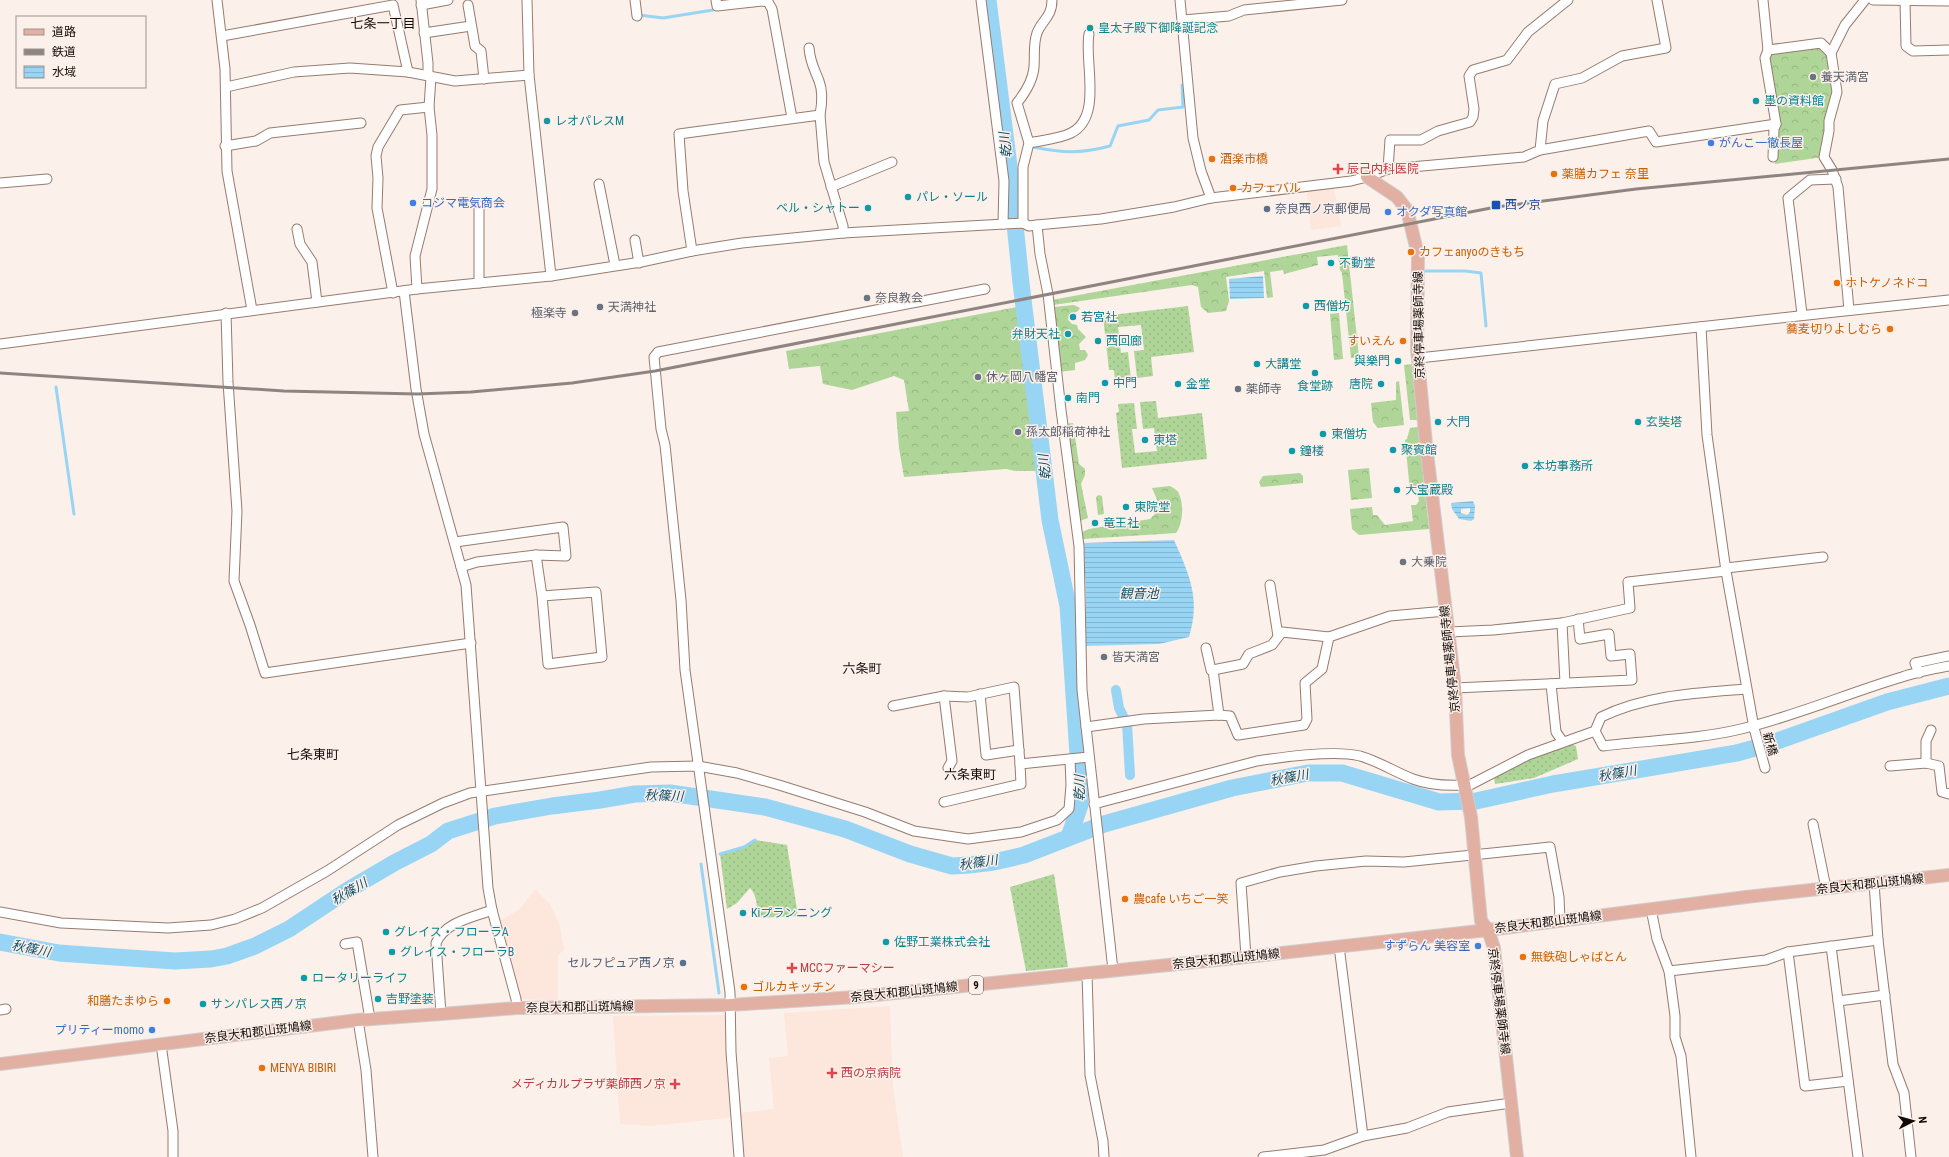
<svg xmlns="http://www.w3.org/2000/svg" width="1949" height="1157" viewBox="0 0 1949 1157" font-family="'Roboto Condensed','Noto Sans JP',sans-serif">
	<defs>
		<pattern id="grass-dots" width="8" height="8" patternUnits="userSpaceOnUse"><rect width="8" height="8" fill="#afd598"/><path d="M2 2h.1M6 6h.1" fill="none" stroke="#96b682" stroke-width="1.8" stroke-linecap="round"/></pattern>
		<pattern id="forest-crowns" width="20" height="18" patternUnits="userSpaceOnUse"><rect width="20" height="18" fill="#afd598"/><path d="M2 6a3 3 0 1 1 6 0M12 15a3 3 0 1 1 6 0" fill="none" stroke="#96b682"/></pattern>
		<pattern id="water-rules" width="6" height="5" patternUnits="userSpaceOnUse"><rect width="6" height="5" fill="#98d5f5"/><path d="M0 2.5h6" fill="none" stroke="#82b6d1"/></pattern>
	</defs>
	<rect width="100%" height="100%" fill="#fbf0ea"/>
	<g fill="#fde6db">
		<polygon points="1334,188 1341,226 1311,230 1307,192"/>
		<polygon points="535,889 550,904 559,923 564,950 558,955 558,1000 516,999 498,922 520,909"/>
		<polygon points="890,1006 893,1088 903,1157 744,1157 740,1113 774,1109 769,1058 788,1056 784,1013"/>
		<polygon points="730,1015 735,1117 651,1126 620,1124 613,1016"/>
	</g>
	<g fill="url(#grass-dots)">
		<polygon points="1188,306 1194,352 1151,357 1153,376 1137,378 1134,351 1144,350 1141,325 1118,327 1121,353 1128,352 1131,379 1115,380 1114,370 1109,370 1103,316"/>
		<polygon points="1156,401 1158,418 1202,413 1207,459 1122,468 1116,413 1119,412 1118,404 1134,403 1137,429 1132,429 1135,453 1157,451 1154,428 1143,429 1140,402"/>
		<polygon points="1572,744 1576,746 1578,759 1534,778 1495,784 1494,777 1530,758"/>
		<path d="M755 840 787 845 798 916 758 918C757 909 757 894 750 888L737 903 727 909 720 854 744 847Z"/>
		<polygon points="1054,874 1068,967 1026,971 1010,887"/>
	</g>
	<g fill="url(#forest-crowns)">
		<polygon points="1821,44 1830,53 1836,91 1823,157 1775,164 1768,51"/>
		<polygon points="1347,245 1359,357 1351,358 1342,273 1340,270 1338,255 1317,257 1318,265 1284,274 1283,270 1270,272 1273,297 1267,298 1264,271 1226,277 1229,301 1226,311 1208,313 1201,307 1198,287 1192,285 1053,305 1052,300"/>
		<polygon points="1074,305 1080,308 1078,311 1069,316 1068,320 1072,324 1077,325 1078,329 1086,337 1079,344 1080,350 1085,350 1088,355 1085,360 1075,363 1075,370 1059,372 1053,307"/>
		<polygon points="1017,307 1038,471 1015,471 1006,469 904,477 899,448 896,412 909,411 904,380 894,376 852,390 823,384 820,366 789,369 786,351"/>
		<polygon points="1339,313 1343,359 1334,360 1330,314"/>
		<polygon points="1413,364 1418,420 1410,420 1404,365"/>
		<polygon points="1399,381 1404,425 1378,428 1373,422 1371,403 1396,400 1396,382"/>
		<polygon points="1073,423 1079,464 1085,469 1085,475 1081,484 1088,518 1080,521 1065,424"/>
		<polygon points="1418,427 1429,529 1359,535 1352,529 1350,509 1372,507 1373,515 1377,515 1385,525 1413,521 1411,505 1416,505 1419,501 1417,490 1410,491 1405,440 1407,439 1410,428"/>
		<polygon points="1369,468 1372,498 1351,500 1348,470"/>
		<polygon points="1300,473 1303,476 1303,483 1261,487 1259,482 1263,476"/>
		<path d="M1170 486C1173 488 1178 490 1179 494 1184 504 1183 524 1176 533L1083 539 1082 532 1089 529 1150 519 1156 513 1159 504 1152 488Z"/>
		<polygon points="1099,495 1102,496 1104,514 1098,515 1096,497"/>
	</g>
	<g fill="url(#water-rules)" fill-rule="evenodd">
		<polygon points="1263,276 1264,298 1230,299 1229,279"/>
		<path d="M1473 501 1475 506 1474 519 1471 521 1459 519 1452 509 1451 503ZM1470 508V512L1467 515 1461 513V509Z"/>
		<path d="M1174 540C1189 574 1201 599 1189 637L1159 644 1085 646 1086 599 1084 543Z"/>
	</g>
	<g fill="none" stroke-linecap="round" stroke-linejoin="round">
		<g stroke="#98d5f5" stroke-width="3">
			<polyline points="639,15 663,18 713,10"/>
			<path d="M1033 147C1063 153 1080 154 1110 146L1118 126 1149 120 1158 110 1183 107 1182 85"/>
			<polyline points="1426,271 1465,271 1481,273 1486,326"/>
			<polyline points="56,387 74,514"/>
			<polyline points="720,854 744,847 755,840"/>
			<polyline points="701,864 719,993"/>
		</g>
		<polyline stroke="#98d5f5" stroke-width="10" points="1116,690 1119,708 1127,724 1130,775"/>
		<g stroke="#98d5f5" stroke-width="17">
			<polyline points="988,0 1009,166 1021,283 1050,520 1068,606 1080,784 1080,805 1069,837"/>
			<polyline points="0,942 59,953 115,957 175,961 211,959 227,956 255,946 289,929 348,890 394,863 431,844 448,831 495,816 552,806 600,800 635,794 670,793 765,807 845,829 910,854 952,866 969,865 994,862 1024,855 1104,824 1232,788 1308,773 1342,773 1439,802 1476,801 1553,784 1737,753 1769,744 1887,702 1949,686"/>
		</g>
		<defs>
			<g id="minor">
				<polyline points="217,0 225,69 227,171 252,310"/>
				<polyline points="421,0 428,63 428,76"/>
				<polyline points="527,0 529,75 551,276"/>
				<polyline points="635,0 637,16"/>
				<polyline points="716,0 717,6 762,1 768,2 772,9 792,118"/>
				<polyline points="981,0 1004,181 1003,224"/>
				<polyline points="1180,0 1193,138 1201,171 1211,198"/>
				<polyline points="1763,0 1768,50 1765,58 1776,124 1774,129 1773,157"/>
				<polyline points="1873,0 1949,1"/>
				<polyline points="1905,1 1906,46 1913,51 1949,50"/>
				<polyline points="421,5 448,0"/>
				<polyline points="468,5 475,46 481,51 484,79"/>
				<polyline points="1183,20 1229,16 1244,10 1342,0"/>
				<polyline points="424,33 471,26"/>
				<polyline points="222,36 393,5 408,72"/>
				<path d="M809 48C810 62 814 68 819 81 823 91 822 104 820 115"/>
				<polyline points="1768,50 1821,43 1831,53 1837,92 1829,121 1829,131 1824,157 1832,170 1838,187 1849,310"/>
				<polyline points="1831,53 1845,25 1865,0"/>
				<polyline points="226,87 294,72 350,68 408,72 455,81 529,75"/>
				<path d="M1029 143C1043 140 1059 139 1071 133 1103 117 1084 62 1089 34"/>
				<polyline points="225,146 256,141 270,133 361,123"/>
				<polyline points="1540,150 1649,131 1656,142 1776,124"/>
				<polyline points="1388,169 1390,140 1421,140 1438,131 1470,122 1473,117 1474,109 1469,76 1473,70 1507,60 1528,32 1568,0"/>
				<polyline points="0,183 47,179"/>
				<polyline points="599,184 615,265"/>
				<polyline points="831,187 892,162"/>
				<polyline points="479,206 479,283"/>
				<path d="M1023 223V167L1029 143 1017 103C1025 93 1033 81 1034 67 1035 55 1033 44 1037 33 1042 20 1052 17 1052 0"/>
				<polyline points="1037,225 1040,254 1048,294 1061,410 1079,546 1082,690 1113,970"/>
				<polyline points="297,229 300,244 312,262 317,302"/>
				<polyline points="635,240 639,263"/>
				<polyline points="692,251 683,191 679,134 820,115 824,162 843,226 843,233"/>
				<polyline points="417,289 415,256 432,189 432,135 429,107 431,77"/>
				<polyline points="404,291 416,389 424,434 466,585 488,888 492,910 516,999 517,1008"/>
				<polyline points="393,293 377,208 378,178 376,156 378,147 400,110 429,107"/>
				<polyline points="226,313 228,382 237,511 234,581 250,625 265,673 471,643"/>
				<polyline points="1802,314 1788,198 1810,180 1836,179"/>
				<polyline points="1701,327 1707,435 1726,571 1754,728 1765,768"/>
				<polyline points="0,344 417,289 551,276 641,262 692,251 742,243 843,233 1023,223 1029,226 1037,225 1101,219 1174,207 1211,198 1351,181 1367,177 1388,169 1524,157 1540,150 1543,121 1555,84 1582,78 1622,56 1666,48 1657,0"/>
				<path d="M1419 358C1595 339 1772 318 1949 300"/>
				<polyline points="455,542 563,527 566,556 536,555"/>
				<polyline points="461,567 477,562 536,555 542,596 548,664 602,657 596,592 542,596"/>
				<polyline points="1726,568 1823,557"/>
				<polyline points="1270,585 1278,636"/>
				<polyline points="1562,623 1565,683"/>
				<polyline points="1449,632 1493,630 1562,623 1630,608 1628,582 1726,571"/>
				<polyline points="1206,648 1211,670 1213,670"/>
				<polyline points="1919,673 1915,663 1949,656"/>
				<polyline points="1551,684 1556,732 1563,742"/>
				<polyline points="1455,688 1632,680 1630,654 1611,656 1609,634 1580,639 1578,619"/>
				<polyline points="980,694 986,755 1019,750"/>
				<polyline points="944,696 952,761 948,768"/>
				<polyline points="893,706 944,696 968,697 1014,687 1020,764"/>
				<polyline points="1219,715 1213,670 1243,664 1249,654 1272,645 1282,632 1329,637"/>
				<polyline points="1086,727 1144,719 1219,715 1230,716 1238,735 1304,725 1307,719 1305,683 1322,669 1329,637 1390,616 1446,611"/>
				<path d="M1595 731 1603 746C1649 740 1695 740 1741 729 1796 716 1848 693 1902 677 1917 672 1933 669 1949 666"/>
				<polyline points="1926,763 1926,741 1931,730"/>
				<polyline points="1890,766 1926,763 1939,766 1942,792 1949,794"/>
				<polyline points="944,802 1021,784 1020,764 1089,757"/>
				<path d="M1094 804 1257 761C1283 757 1335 750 1360 756 1378 761 1395 772 1413 779 1429 785 1446 786 1464 785V788L1528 755 1595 731 1601 717C1647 695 1696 693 1746 689"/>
				<polyline points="1813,824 1826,888"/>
				<polyline points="1874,883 1878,940 1893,1064 1904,1093 1911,1157"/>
				<polyline points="1651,909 1657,939 1669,971 1675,1016 1675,1037 1681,1056 1691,1157"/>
				<polyline points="0,912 61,923 168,928 211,925 235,919 262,908 327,871 398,825 443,803 470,793 651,767 698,766 737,773 779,785 865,812 914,831 968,839 1021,832 1057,820 1069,809 1071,785 1070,759"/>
				<polyline points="345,944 357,942 370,1019"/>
				<polyline points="1339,946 1363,1136"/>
				<polyline points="1831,946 1858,1157"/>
				<polyline points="1788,952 1805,1086 1848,1081"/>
				<polyline points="1246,957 1241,883 1280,872 1316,866 1366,861 1404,862 1550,847 1559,897 1560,920"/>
				<polyline points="1669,971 1766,960 1788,952 1878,940"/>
				<polyline points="1087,973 1090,1075 1103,1141 1104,1157"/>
				<polyline points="1838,1001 1885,995"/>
				<polyline points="0,1010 6,1009"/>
				<path d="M441 1014 436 943C445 922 471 918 492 910"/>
				<polyline points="358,1020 366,1070 373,1157"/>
				<polyline points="161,1044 173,1131 173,1157"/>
				<polyline points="739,1157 731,1052 730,992 685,670 681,600 665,445 661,429 654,357 658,352 985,289"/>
				<polyline points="1263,1157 1324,1150 1363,1136 1407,1128 1448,1112 1511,1103"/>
			</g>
			<g id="major">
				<polyline points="1367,177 1397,197 1407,210 1418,255 1417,349 1426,444 1455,688 1458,755 1471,817 1481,921 1488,930 1494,948 1517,1157"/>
				<polyline points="0,1064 358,1020 441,1014 517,1008 730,1005 856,997 1246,957 1488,930 1746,897 1949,875"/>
			</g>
		</defs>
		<use href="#minor" stroke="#967c6f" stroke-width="11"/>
		<use href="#major" stroke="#d0cecd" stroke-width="14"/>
		<use href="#minor" stroke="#fff" stroke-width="9"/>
		<use href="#major" stroke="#e2afa3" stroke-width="12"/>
		<polyline stroke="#8f8580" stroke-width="3" points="0,373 284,391 417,394 471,392 572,383 655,371 1496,207 1636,189 1949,159"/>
	</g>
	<g fill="#0f9aa8" stroke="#fbf0ea" stroke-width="1.5">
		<circle cx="1090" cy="28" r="4"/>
		<circle cx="1756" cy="101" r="4"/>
		<circle cx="547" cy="121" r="4"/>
		<circle cx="908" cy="197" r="4"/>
		<circle cx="868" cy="208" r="4"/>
		<circle cx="1331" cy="263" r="4"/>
		<circle cx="1306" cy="306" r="4"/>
		<circle cx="1073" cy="317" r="4"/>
		<circle cx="1068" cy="334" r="4"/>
		<circle cx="1098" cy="341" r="4"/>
		<circle cx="1398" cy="361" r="4"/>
		<circle cx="1257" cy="364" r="4"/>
		<circle cx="1315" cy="373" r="4"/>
		<circle cx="1105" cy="383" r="4"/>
		<circle cx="1178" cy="384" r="4"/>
		<circle cx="1381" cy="384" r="4"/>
		<circle cx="1068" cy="398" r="4"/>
		<circle cx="1438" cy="422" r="4"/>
		<circle cx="1638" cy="422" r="4"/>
		<circle cx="1323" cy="434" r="4"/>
		<circle cx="1145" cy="440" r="4"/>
		<circle cx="1393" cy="450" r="4"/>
		<circle cx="1292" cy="451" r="4"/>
		<circle cx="1525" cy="466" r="4"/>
		<circle cx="1397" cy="490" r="4"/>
		<circle cx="1126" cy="507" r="4"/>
		<circle cx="1095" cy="523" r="4"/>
		<circle cx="743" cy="913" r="4"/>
		<circle cx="386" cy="932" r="4"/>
		<circle cx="886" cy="942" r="4"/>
		<circle cx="392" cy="952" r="4"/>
		<circle cx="304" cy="978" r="4"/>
		<circle cx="378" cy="999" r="4"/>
		<circle cx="203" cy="1004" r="4"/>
	</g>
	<g fill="#6b7280" stroke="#fbf0ea" stroke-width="1.5">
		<circle cx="1813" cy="77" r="4"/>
		<circle cx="867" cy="298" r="4"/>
		<circle cx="600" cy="307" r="4"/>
		<circle cx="575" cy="313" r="4"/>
		<circle cx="978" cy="377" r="4"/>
		<circle cx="1238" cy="389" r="4"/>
		<circle cx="1018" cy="432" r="4"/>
		<circle cx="1403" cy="562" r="4"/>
		<circle cx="1104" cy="657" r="4"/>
	</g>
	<g fill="#3f7fe0" stroke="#fbf0ea" stroke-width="1.5">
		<circle cx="1711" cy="143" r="4"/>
		<circle cx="413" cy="203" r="4"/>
		<circle cx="1388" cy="212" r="4"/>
		<circle cx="1478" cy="946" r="4"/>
		<circle cx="152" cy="1030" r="4"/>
	</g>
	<g fill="#e8710a" stroke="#fbf0ea" stroke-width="1.5">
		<circle cx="1212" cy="159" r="4"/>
		<circle cx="1554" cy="174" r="4"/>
		<circle cx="1233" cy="188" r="4"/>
		<circle cx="1411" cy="252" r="4"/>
		<circle cx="1837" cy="283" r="4"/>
		<circle cx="1890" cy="329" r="4"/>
		<circle cx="1403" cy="341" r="4"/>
		<circle cx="1125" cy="899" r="4"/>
		<circle cx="1523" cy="957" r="4"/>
		<circle cx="744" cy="987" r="4"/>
		<circle cx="167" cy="1001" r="4"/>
		<circle cx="262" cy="1068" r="4"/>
	</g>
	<g fill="#e0444e" stroke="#fbf0ea" stroke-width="1.5">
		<path d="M1336 163h4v4h4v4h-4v4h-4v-4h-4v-4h4z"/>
		<path d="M790 962h4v4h4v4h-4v4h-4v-4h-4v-4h4z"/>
		<path d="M830 1067h4v4h4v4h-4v4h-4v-4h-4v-4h4z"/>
		<path d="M673 1078h4v4h4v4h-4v4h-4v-4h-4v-4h4z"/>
	</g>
	<rect fill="#1a4fb4" stroke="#fbf0ea" stroke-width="1.5" x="1491" y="200" width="10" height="10" rx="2"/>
	<g fill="#5c6f8a" stroke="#fbf0ea" stroke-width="1.5">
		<circle cx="1267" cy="209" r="4"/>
		<circle cx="683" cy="963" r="4"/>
	</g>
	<g text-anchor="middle" stroke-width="3" stroke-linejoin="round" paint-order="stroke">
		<rect fill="#fbf0ea" stroke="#594f4a" stroke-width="1" x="969" y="976" width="14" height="18" rx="3"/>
		<g font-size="11" font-weight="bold" fill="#130a06">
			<text x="976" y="989">9</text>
		</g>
		<g font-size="12" fill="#0d838f" stroke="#fbf0ea" text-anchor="start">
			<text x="1098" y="32">皇太子殿下御降誕記念</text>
			<text x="1764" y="105">墨の資料館</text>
			<text x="555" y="125">レオパレスM</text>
			<text x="916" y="201">パレ・ソール</text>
			<text x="860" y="212" text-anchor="end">ベル・シャトー</text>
			<text x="1339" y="267">不動堂</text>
			<text x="1314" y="310">西僧坊</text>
			<text x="1081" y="321">若宮社</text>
			<text x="1060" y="338" text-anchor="end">弁財天社</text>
			<text x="1106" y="345">西回廊</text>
			<text x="1390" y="365" text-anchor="end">與樂門</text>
			<text x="1265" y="368">大講堂</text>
			<text x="1113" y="387">中門</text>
			<text x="1186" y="388">金堂</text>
			<text x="1373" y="388" text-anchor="end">唐院</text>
			<text x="1315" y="390" text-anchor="middle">食堂跡</text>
			<text x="1076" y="402">南門</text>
			<text x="1446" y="426">大門</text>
			<text x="1646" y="426">玄奘塔</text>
			<text x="1331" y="438">東僧坊</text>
			<text x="1153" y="444">東塔</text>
			<text x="1401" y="454">聚賓館</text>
			<text x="1300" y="455">鐘楼</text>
			<text x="1533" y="470">本坊事務所</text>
			<text x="1405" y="494">大宝蔵殿</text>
			<text x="1134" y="511">東院堂</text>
			<text x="1103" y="527">竜王社</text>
			<text x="751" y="917">Kiプランニング</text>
			<text x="394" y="936">グレイス・フローラA</text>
			<text x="894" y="946">佐野工業株式会社</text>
			<text x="400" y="956">グレイス・フローラB</text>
			<text x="312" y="982">ロータリーライフ</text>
			<text x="386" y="1003">吉野塗装</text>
			<text x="211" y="1008">サンパレス西ノ京</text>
		</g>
		<g font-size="12" fill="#5b616d" stroke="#fbf0ea" text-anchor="start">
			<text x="1821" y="81">養天満宮</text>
			<text x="875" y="302">奈良教会</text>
			<text x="608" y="311">天満神社</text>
			<text x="567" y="317" text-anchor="end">極楽寺</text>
			<text x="986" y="381">休ヶ岡八幡宮</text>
			<text x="1246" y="393">薬師寺</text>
			<text x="1026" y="436">孫太郎稲荷神社</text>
			<text x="1411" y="566">大乗院</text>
			<text x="1112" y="661">皆天満宮</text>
		</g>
		<g font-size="12" fill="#366cbe" stroke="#fbf0ea" text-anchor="start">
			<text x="1719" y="147">がんこ一徹長屋</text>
			<text x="421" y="207">コジマ電気商会</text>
			<text x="1396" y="216">オクダ写真館</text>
			<text x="1470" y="950" text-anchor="end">すずらん 美容室</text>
			<text x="144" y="1034" text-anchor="end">プリティーmomo</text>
		</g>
		<g font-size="12" fill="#c56008" stroke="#fbf0ea" text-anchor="start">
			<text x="1220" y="163">酒楽市橋</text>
			<text x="1562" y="178">薬膳カフェ 奈里</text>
			<text x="1241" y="192">カフェバル</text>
			<text x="1419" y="256">カフェanyoのきもち</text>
			<text x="1845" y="287">ホトケノネドコ</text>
			<text x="1882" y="333" text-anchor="end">蕎麦切りよしむら</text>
			<text x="1395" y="345" text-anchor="end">すいえん</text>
			<text x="1133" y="903">農cafe いちご一笑</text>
			<text x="1531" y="961">無鉄砲しゃばとん</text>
			<text x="752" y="991">ゴルカキッチン</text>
			<text x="159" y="1005" text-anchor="end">和膳たまゆら</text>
			<text x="270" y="1072">MENYA BIBIRI</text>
		</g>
		<g font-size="12" fill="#be3a42" stroke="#fbf0ea" text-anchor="start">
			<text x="1347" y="173">辰己内科医院</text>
			<text x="800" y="972">MCCファーマシー</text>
			<text x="841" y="1077">西の京病院</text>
			<text x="666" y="1088" text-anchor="end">メディカルプラザ薬師西ノ京</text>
		</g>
		<g font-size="12" fill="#164399" stroke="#fbf0ea" text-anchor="start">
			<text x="1505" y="209">西ノ京</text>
		</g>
		<g font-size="12" fill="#4e5e75" stroke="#fbf0ea" text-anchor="start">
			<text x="1275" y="213">奈良西ノ京郵便局</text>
			<text x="675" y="967" text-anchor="end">セルフピュア西ノ京</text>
		</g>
		<g font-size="12" fill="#130a06" stroke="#fbf0ea">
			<text transform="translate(1419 325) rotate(-91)" y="4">京終停車場薬師寺線</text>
			<text transform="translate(1450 659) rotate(-96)" y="4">京終停車場薬師寺線</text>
			<text transform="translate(1770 744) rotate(75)" y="4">新橋</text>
			<text transform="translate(1870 884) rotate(-6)" y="4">奈良大和郡山斑鳩線</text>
			<text transform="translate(1548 922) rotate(-7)" y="4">奈良大和郡山斑鳩線</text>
			<text transform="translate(1226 959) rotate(-6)" y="4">奈良大和郡山斑鳩線</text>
			<text transform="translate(904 992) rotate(-6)" y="4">奈良大和郡山斑鳩線</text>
			<text transform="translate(1499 1001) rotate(83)" y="4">京終停車場薬師寺線</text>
			<text transform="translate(580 1007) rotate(-1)" y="4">奈良大和郡山斑鳩線</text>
			<text transform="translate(258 1032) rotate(-7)" y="4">奈良大和郡山斑鳩線</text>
		</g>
		<g font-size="13" fill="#130a06" stroke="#fbf0ea">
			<text x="383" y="28">七条一丁目</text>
			<text x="862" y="673">六条町</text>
			<text x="313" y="759">七条東町</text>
			<text x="970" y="779">六条東町</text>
		</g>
		<g font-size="13" font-style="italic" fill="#0f4f6a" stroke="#fbf0ea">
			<text transform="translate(1005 145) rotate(-97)" y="5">乾川</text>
			<text transform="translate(1044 467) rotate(-97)" y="5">乾川</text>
			<text x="1139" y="598">観音池</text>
			<text transform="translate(1617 773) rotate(-10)" y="5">秋篠川</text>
			<text transform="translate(1289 777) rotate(-10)" y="5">秋篠川</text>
			<text transform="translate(1079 788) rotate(-90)" y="5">乾川</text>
			<text transform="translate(664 795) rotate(2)" y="5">秋篠川</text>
			<text transform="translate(978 862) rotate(-8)" y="5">秋篠川</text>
			<text transform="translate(349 891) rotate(-31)" y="5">秋篠川</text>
			<text transform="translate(31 948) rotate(11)" y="5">秋篠川</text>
		</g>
	</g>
	<rect x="16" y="16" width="130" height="72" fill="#fbf0ea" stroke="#9e948f"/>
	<rect x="24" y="29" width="20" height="6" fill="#e2afa3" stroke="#9e948f"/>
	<text x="52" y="36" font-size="12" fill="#130a06">道路</text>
	<rect x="24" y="49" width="20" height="6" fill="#8f8580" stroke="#9e948f"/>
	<text x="52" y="56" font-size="12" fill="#130a06">鉄道</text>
	<rect x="24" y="66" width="20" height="12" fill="url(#water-rules)" stroke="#9e948f"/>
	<text x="52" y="76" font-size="12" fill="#130a06">水域</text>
	<g transform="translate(1913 1121) rotate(84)" stroke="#fbf0ea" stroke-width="3" paint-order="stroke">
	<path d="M0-3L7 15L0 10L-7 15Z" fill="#130a06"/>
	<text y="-6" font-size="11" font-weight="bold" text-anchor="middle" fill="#130a06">N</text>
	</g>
</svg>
